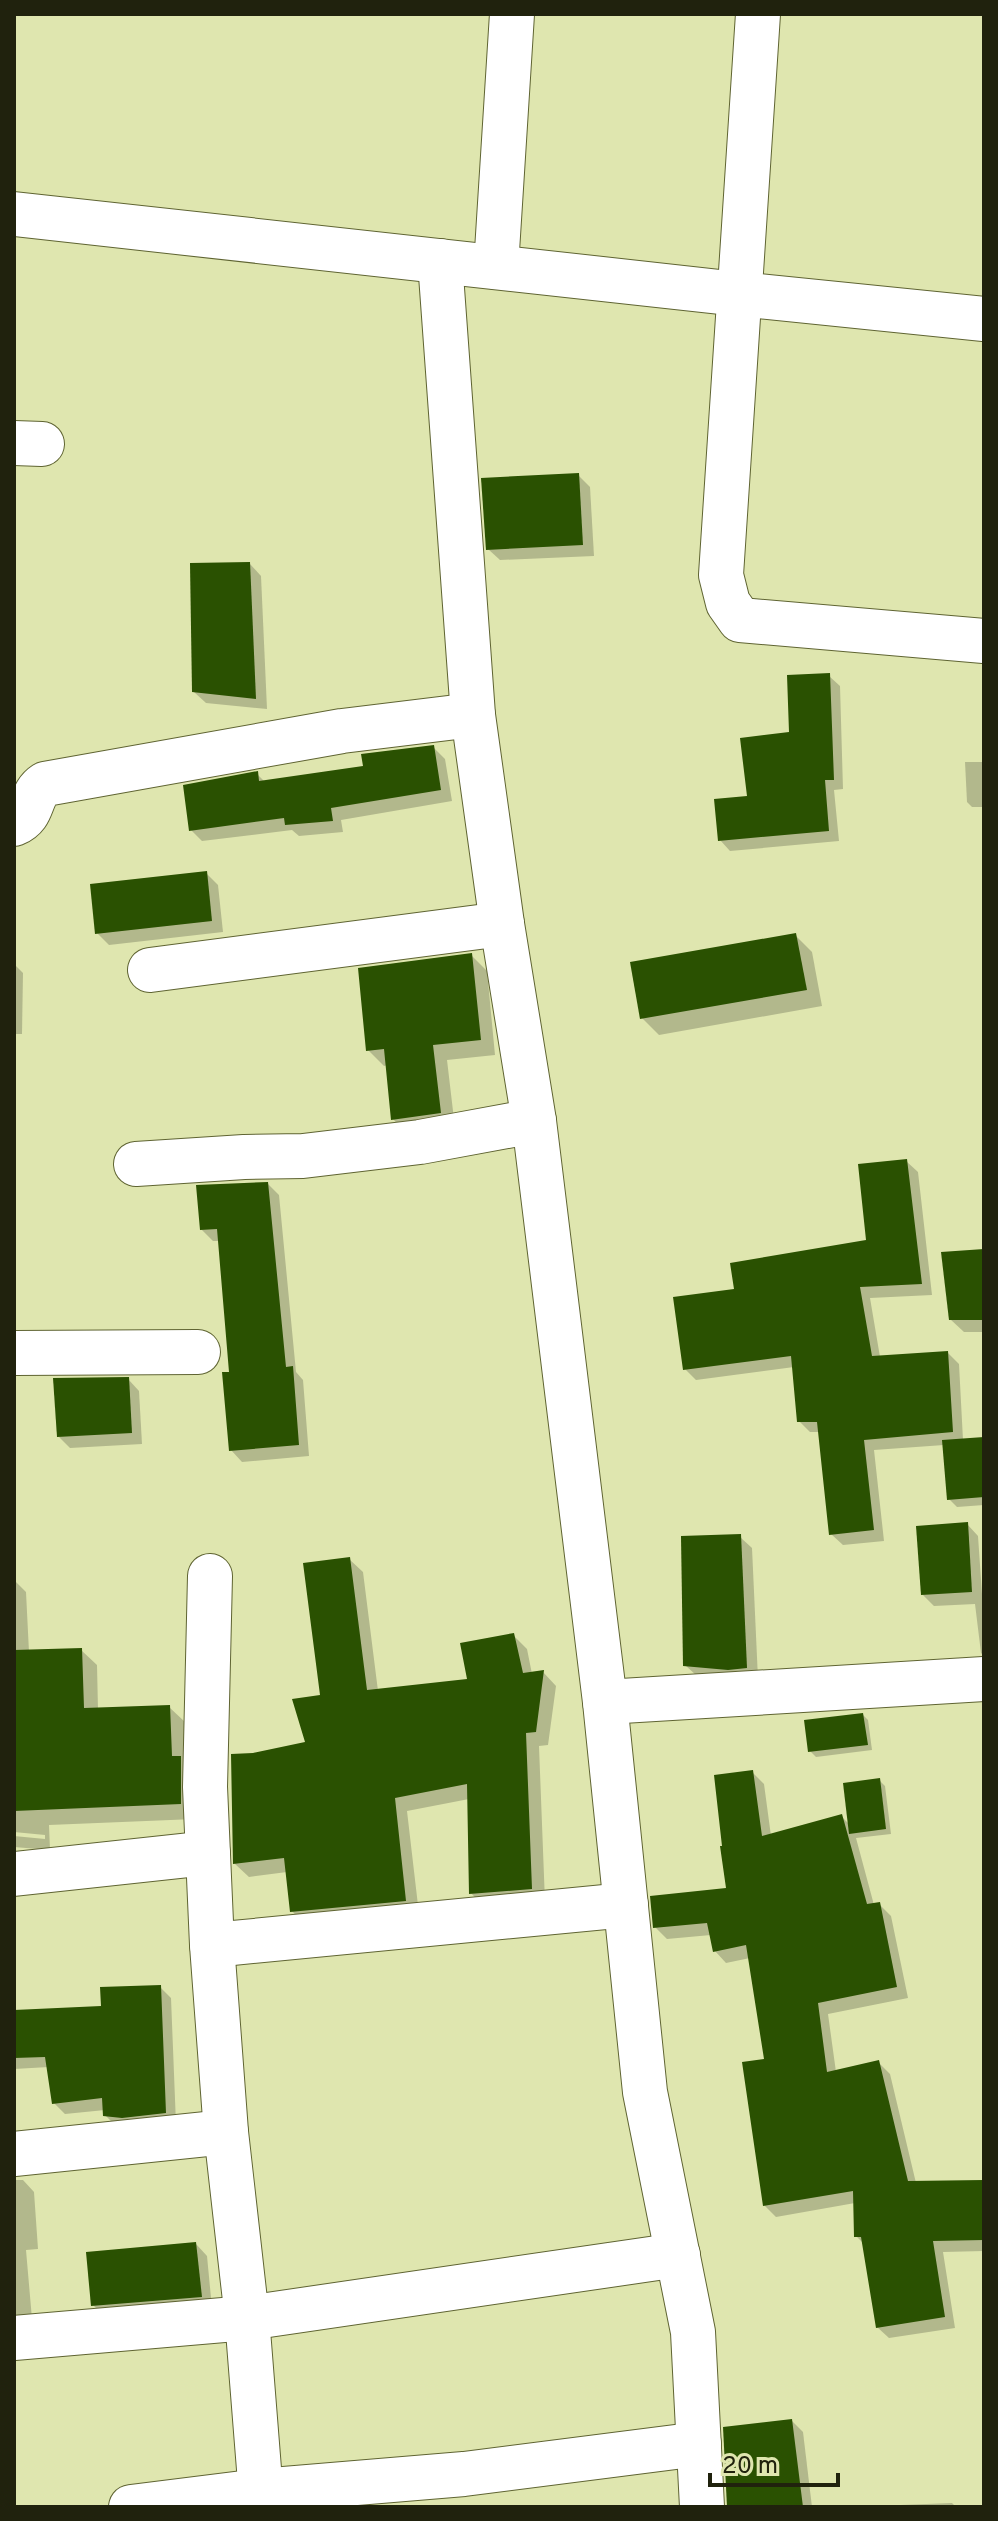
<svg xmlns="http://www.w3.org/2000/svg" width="998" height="2521" viewBox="0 0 998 2521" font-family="Overpass,sans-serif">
	<rect width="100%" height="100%" fill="#dfe6af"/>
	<g fill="#0003">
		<polygon points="578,475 590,487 594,556 500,560 488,549"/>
		<polygon points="250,564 261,576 267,709 206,703 194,692"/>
		<polygon points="829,676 840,686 843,789 834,790 839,841 730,851 720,840"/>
		<polygon points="433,747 445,759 452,801 341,820 343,832 299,836 292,830 202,841 191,830 257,774 265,782 366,768"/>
		<polygon points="965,762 984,762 984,807 972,807 967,802"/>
		<polygon points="206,873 218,885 223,932 109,945 97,933"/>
		<polygon points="795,935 812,952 822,1006 659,1035 642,1018"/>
		<polygon points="471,955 487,971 495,1055 447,1060 455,1128 408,1135 393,1119 388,1065 384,1066 368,1050"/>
		<polygon points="14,964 23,973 22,1034 14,1034"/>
		<polygon points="906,1161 918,1172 932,1295 870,1298 880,1357 948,1353 959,1364 963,1440 984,1439 984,1505 957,1507 949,1499 944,1445 874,1450 884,1541 843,1545 831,1534 820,1432 810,1432 799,1421 794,1367 696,1380 685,1369 737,1291 868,1242"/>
		<polygon points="268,1184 279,1195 296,1372 303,1380 309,1456 242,1462 231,1450 232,1374 220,1241 213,1241 201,1229"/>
		<polygon points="984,1251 984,1332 964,1332 950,1319"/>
		<polygon points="128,1379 139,1391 142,1444 70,1448 59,1437"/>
		<polygon points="967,1524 978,1536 982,1594 984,1594 984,1656 981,1653 975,1604 934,1606 923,1595"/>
		<polygon points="740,1537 752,1548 758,1679 697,1676 685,1665"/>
		<polygon points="349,1559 363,1572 378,1691 469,1681 513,1635 527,1649 532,1674 543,1672 556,1686 548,1745 539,1746 545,1902 484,1907 471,1893 469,1799 407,1811 419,1914 305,1925 292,1911 287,1872 249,1877 235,1864 253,1755 308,1744 323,1697"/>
		<polygon points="14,1580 26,1592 29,1652 81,1650 97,1665 98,1710 169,1707 185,1722 186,1764 195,1819 49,1825 50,1850 14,1847 14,1836 45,1839 45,1835 14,1832"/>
		<polygon points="863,1715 868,1720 872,1750 816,1757 810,1751"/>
		<polygon points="752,1772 764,1784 771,1836 841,1816 850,1825 880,1781 885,1786 891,1834 856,1838 874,1905 879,1904 891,1916 908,1998 828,2014 836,2072 878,2062 890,2074 916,2183 984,2182 984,2251 943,2252 955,2328 889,2338 877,2327 864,2244 856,2236 855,2203 776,2217 764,2205 766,2061 750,1958 726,1963 715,1951 711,1935 667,1939 655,1927 729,1890"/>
		<polygon points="160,1987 171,1998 176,2124 116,2126 105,2115 105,2110 65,2114 54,2103 49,2067 14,2069 14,2012 103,2008"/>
		<polygon points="14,2180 23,2180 34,2192 38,2249 26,2250 32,2319 14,2321"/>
		<polygon points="196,2244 207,2256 212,2308 105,2317 93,2305"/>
		<polygon points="792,2421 803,2432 812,2507 729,2507"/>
		<polygon points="952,2503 956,2507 900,2507 900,2505"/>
	</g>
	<g fill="#2a5101">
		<polygon points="579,473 583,545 486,550 481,478"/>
		<polygon points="250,562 256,699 192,692 190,563"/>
		<polygon points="830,673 834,780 825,780 829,831 718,841 714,799 747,796 740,738 789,732 787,675"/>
		<polygon points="434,745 441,790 331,808 333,821 285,825 284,818 189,831 183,785 258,771 259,781 363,766 361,754"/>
		<polygon points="207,871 212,921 95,934 90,884"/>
		<polygon points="796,933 807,990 640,1019 630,962"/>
		<polygon points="472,953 481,1040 433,1045 441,1113 391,1120 384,1049 366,1051 358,968"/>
		<polygon points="907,1159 922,1284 860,1287 872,1356 948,1351 953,1432 864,1440 874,1530 829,1535 817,1422 797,1422 791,1356 683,1370 673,1297 734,1289 730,1263 866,1240 858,1164"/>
		<polygon points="268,1182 286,1367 293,1366 299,1445 229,1451 222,1372 229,1372 217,1229 200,1230 196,1185"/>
		<polygon points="984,1249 984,1320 949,1320 941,1252"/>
		<polygon points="129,1377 132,1433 57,1437 53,1378"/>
		<polygon points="984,1437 984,1497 947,1500 942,1440"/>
		<polygon points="968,1522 972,1592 921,1595 916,1526"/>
		<polygon points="741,1534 747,1668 728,1670 683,1666 681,1536"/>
		<polygon points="350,1557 367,1690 467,1679 460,1643 514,1633 523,1673 544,1670 536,1732 526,1733 532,1889 469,1894 467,1784 395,1798 406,1901 290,1912 284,1858 233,1864 231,1754 253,1753 305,1742 292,1699 320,1695 303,1563"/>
		<polygon points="82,1648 84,1708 170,1705 172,1756 181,1756 181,1804 14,1811 14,1650"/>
		<polygon points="863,1713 868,1745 808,1752 804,1720"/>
		<polygon points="753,1770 762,1836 842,1814 867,1904 880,1902 897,1987 818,2003 827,2072 879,2060 908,2181 984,2180 984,2240 933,2241 945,2317 876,2328 861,2237 854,2237 853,2191 763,2206 742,2062 764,2059 746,1945 713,1952 707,1923 653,1928 650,1896 726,1888 720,1846 722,1846 714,1775"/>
		<polygon points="880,1778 886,1829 849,1834 843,1783"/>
		<polygon points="161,1985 166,2113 122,2118 103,2116 102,2098 52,2104 45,2057 14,2058 14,2010 101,2006 100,1987"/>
		<polygon points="196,2242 202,2297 91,2306 86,2252"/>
		<polygon points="792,2419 803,2507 727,2507 723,2427"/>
	</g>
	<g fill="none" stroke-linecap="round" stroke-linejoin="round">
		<defs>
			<g id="minor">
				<polyline points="758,14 721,575 728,603 740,620 984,641"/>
				<polyline points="14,214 738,294 984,319"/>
				<polyline points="440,261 473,715 502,924 534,1121 605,1702 645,2092 693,2332 702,2507"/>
				<polyline points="496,267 512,14"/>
				<polyline points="14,443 42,444"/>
				<path d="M14 824C36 815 28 795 45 784L342 731 473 715"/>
				<polyline points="150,970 502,924"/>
				<polyline points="136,1164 244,1157 303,1156 420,1142 534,1121"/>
				<polyline points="14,1353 198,1352"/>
				<polyline points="210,1576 205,1787 212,1945 226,2132 247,2318 262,2507"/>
				<polyline points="605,1702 984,1679"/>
				<polyline points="14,1874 208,1853"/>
				<polyline points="212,1945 626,1905"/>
				<polyline points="14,2154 226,2132"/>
				<polyline points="14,2338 247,2318 678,2255"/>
				<polyline points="131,2507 260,2491 464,2474 699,2444"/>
			</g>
		</defs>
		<use href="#minor" stroke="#5f6432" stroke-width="46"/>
		<use href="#minor" stroke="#fff" stroke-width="44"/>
	</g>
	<rect width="998" height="2521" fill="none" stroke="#20220d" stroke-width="32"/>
	<path d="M710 2473v12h128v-12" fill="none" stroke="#20220d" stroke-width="4"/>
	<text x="722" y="2473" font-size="24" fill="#20220d" stroke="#dfe6af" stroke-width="6" paint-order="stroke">20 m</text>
</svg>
